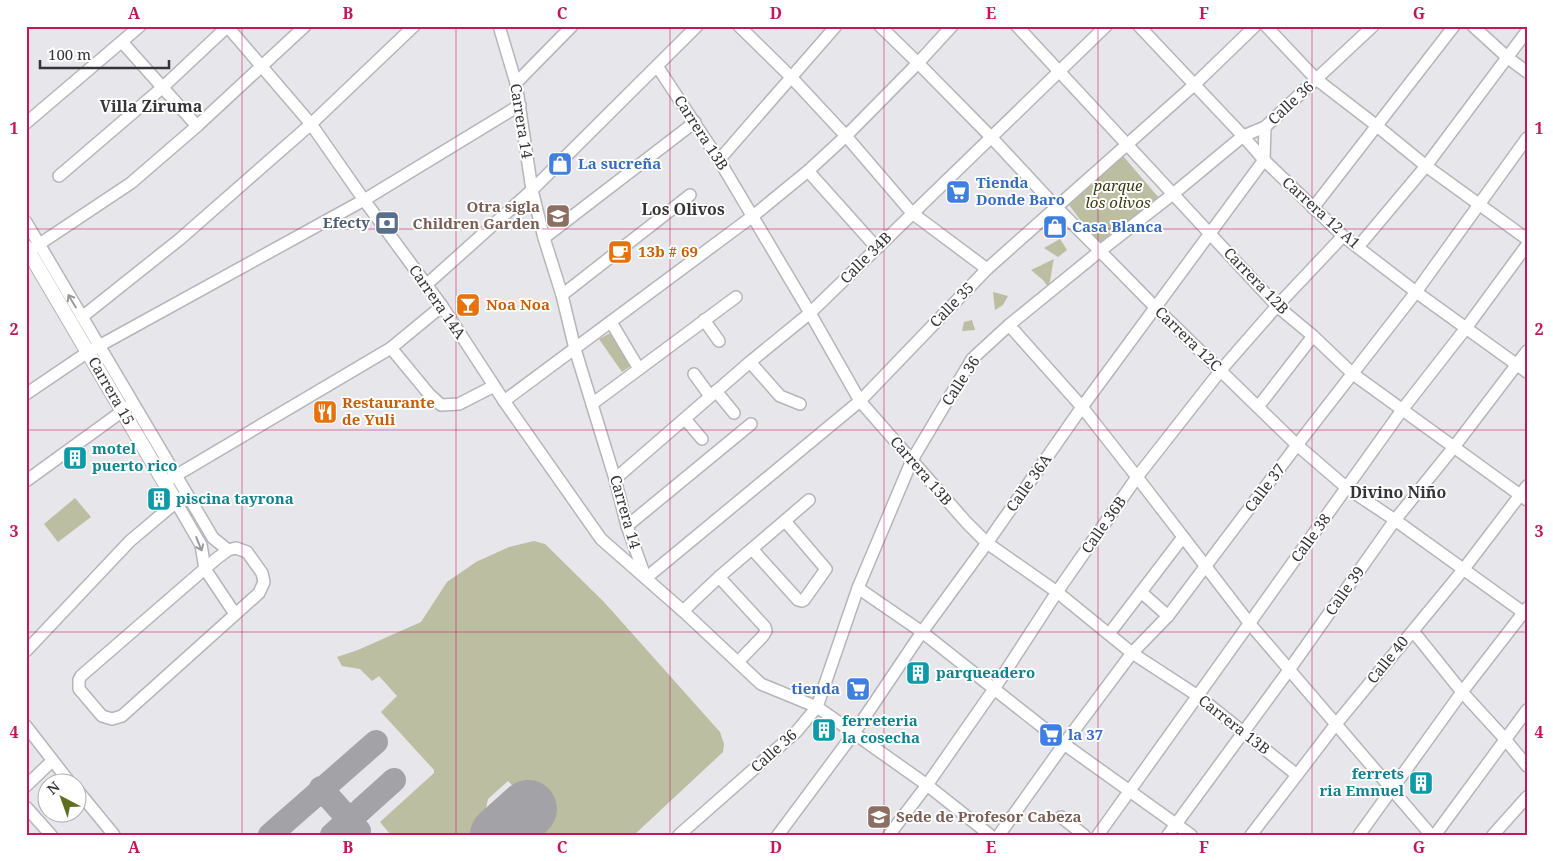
<svg xmlns="http://www.w3.org/2000/svg" width="1553" height="861" viewBox="0 0 1553 861" font-family="'Noto Serif',serif">
	<rect width="100%" height="100%" fill="#e6e6eb"/>
	<g fill="#bbbea1">
		<polygon points="1123,156 1159,198 1098,244 1067,202"/>
		<polygon points="1060,239 1067,250 1058,257 1044,248"/>
		<path d="M1054 259C1051 269 1052 278 1048 287L1043 280 1031 270Z"/>
		<polygon points="993,292 1008,296 1003,305 995,310"/>
		<polygon points="972,320 975,330 962,331 964,322"/>
		<polygon points="614,331 635,363 622,372 599,339"/>
		<polygon points="75,498 91,517 58,542 44,524"/>
		<polygon points="534,541 545,544 604,602 720,732 724,744 723,752 634,835 526,835 543,818 508,781 488,799 483,822 468,835 391,835 380,822 434,773 434,770 381,712 397,696 379,676 372,681 360,669 342,666 337,657 358,650 421,622 447,582 476,562 509,547"/>
	</g>
	<g fill="none" stroke-linecap="round" stroke-linejoin="round">
		<g stroke="#a3a3a7" stroke-width="24">
			<polyline points="321,788 359,831"/>
			<polyline points="270,835 376,742"/>
			<polyline points="332,835 345,823 353,824 352,819 354,816 394,780"/>
		</g>
		<polyline stroke="#a3a3a7" stroke-width="58" points="499,835 528,809"/>
		<defs>
			<g id="minor">
				<polyline points="227,26 311,124 364,200 442,306 504,401 601,539 683,611 761,684 817,707 927,785 990,835"/>
				<polyline points="499,26 516,83 532,190 544,238 562,295 575,349 615,479 627,526 645,576"/>
				<polyline points="739,26 791,77 846,136 912,213 987,269"/>
				<polyline points="880,26 918,63 991,137 1057,208 1100,251 1156,308 1297,445 1347,488 1395,520 1527,615"/>
				<polyline points="1017,26 1277,306 1313,336 1353,374 1527,500"/>
				<polyline points="1139,26 1243,136 1264,160 1343,236 1416,292 1527,372"/>
				<polyline points="1266,26 1316,79 1377,126 1426,166 1527,239"/>
				<polyline points="1473,26 1508,58 1527,72"/>
				<polyline points="122,42 197,126"/>
				<polyline points="657,66 719,160 810,313 860,401 966,522 987,543 1057,592 1132,653 1198,696 1297,775"/>
				<polyline points="516,83 572,26"/>
				<polyline points="26,123 140,26"/>
				<polyline points="719,160 836,26"/>
				<polyline points="808,171 877,248"/>
				<polyline points="59,176 163,87 228,26"/>
				<polyline points="1313,208 1454,26"/>
				<polyline points="26,222 213,538 228,550"/>
				<polyline points="544,238 695,122"/>
				<polyline points="35,247 131,183 197,126 305,26"/>
				<polyline points="1358,247 1426,166 1527,31"/>
				<polyline points="426,285 532,190 697,26"/>
				<polyline points="562,295 690,195"/>
				<polyline points="82,317 180,239 311,124 414,26"/>
				<polyline points="704,320 719,341"/>
				<polyline points="611,322 639,369"/>
				<polyline points="1009,325 1082,407 1137,477 1250,624 1431,835"/>
				<polyline points="391,348 429,394 441,405 459,404 494,386"/>
				<polyline points="750,362 780,396 800,404"/>
				<polyline points="694,374 710,396"/>
				<polyline points="716,391 734,413"/>
				<polyline points="26,394 88,352 364,200 520,105"/>
				<polyline points="504,401 753,216 808,171 846,136 918,63 952,26"/>
				<polyline points="592,404 736,297"/>
				<polyline points="1258,407 1313,336"/>
				<polyline points="685,419 702,439"/>
				<polyline points="170,479 391,348 442,306"/>
				<polyline points="615,479 750,362 810,313 1106,26"/>
				<polyline points="26,481 128,407"/>
				<polyline points="176,502 201,545 205,569 235,614"/>
				<polyline points="627,526 751,424"/>
				<polygon points="236,548 247,552 262,573 264,582 259,593 122,716 112,719 102,716 79,689 79,680 81,676 216,559 228,550"/>
				<polyline points="752,549 798,600 802,601 804,600 826,569 785,521"/>
				<polyline points="719,577 765,627 766,631 763,636 738,662"/>
				<polyline points="646,578 860,401 987,269 1194,85 1255,26"/>
				<polyline points="858,588 922,632 1064,744 1191,835"/>
				<polyline points="1141,592 1168,616"/>
				<polyline points="683,611 719,577 809,500"/>
				<polyline points="1413,631 1462,692 1505,739 1527,766"/>
				<polyline points="1109,634 1183,537"/>
				<polyline points="26,651 130,541 181,498"/>
				<polyline points="26,726 71,784"/>
				<polyline points="26,786 52,761"/>
				<polyline points="78,791 114,835"/>
				<polyline points="26,807 51,835"/>
				<polyline points="1061,817 1084,835"/>
				<polyline points="679,835 797,731 817,707 858,588 912,460 972,359 1009,325 1100,251 1173,194 1243,136 1265,127 1373,26"/>
				<polyline points="778,835 854,733 922,632 987,543 1082,407 1264,160 1265,127"/>
				<polyline points="889,835 927,785 994,689 1057,592 1137,477 1221,370 1277,306 1343,236"/>
				<polyline points="999,835 1064,744 1132,653 1168,616 1297,445 1416,292 1527,138"/>
				<polyline points="1098,835 1402,410 1466,328 1527,245"/>
				<polyline points="1168,835 1289,670 1395,520 1454,447 1527,351"/>
				<polyline points="1251,835 1336,724 1463,570 1527,486"/>
				<polyline points="1359,835 1462,692 1527,608"/>
				<polyline points="1435,835 1527,710"/>
				<polyline points="1493,835 1527,797"/>
			</g>
			<polyline id="major" points="26,247 176,502"/>
		</defs>
		<use href="#minor" stroke="#b5b5ba" stroke-width="14"/>
		<use href="#major" stroke="#b5b5ba" stroke-width="16"/>
		<use href="#minor" stroke="#fff" stroke-width="11"/>
		<use href="#major" stroke="#fff" stroke-width="14"/>
	</g>
	<defs><path id="oneway-shaft" d="M-6 0H5M1.5-3L5.5 0L1.5 3" fill="none" stroke-width="1.6" stroke-linecap="round" stroke-linejoin="round" transform="scale(1.25)"/></defs>
	<g stroke="#9a9a9b">
		<use href="#oneway-shaft" transform="translate(72 301) rotate(-121)"/>
		<use href="#oneway-shaft" transform="translate(199 544) rotate(68)"/>
	</g>
	<path fill="none" stroke="#c2185b" stroke-width="1" stroke-opacity="0.55" d="M242 26V835M456 26V835M670 26V835M884 26V835M1098 26V835M1312 26V835M26 229H1527M26 430H1527M26 632H1527"/>
	<defs>
		<symbol id="shop-square" viewBox="-11 -11 22 22"><rect x="-9" y="-9" width="18" height="18" rx="4" fill="#3f7fe0" stroke="#fff"/><path d="M-5-2.5h2.3a2.7 3.5 0 0 1 5.4 0H5L5.5 6h-11ZM-1.5-2.5h3a1.5 2.3 0 0 0-3 0Z" fill="#fff"/></symbol>
		<symbol id="supermarket-square" viewBox="-11 -11 22 22"><rect x="-9" y="-9" width="18" height="18" rx="4" fill="#3f7fe0" stroke="#fff"/><path d="M-6-5.5h2.5l.6 2H6L4.5 2H-2.5L-4.4-4H-6ZM-1.5 3.2a1.3 1.3 0 1 0 .1 0ZM3 3.2a1.3 1.3 0 1 0 .1 0Z" fill="#fff"/></symbol>
		<symbol id="school-square" viewBox="-11 -11 22 22"><rect x="-9" y="-9" width="18" height="18" rx="4" fill="#8d6e63" stroke="#fff"/><path d="M0-5L7-2L0 1L-7-2ZM-4 1L0 2.5L4 1V4Q0 6-4 4Z" fill="#fff"/></symbol>
		<symbol id="bank-square" viewBox="-11 -11 22 22"><rect x="-9" y="-9" width="18" height="18" rx="4" fill="#5c6f8a" stroke="#fff"/><path d="M-6-4H6V4H-6ZM0-2.3a2.3 2.3 0 1 0 0 4.6a2.3 2.3 0 1 0 0-4.6Z" fill="#fff"/></symbol>
		<symbol id="cafe-square" viewBox="-11 -11 22 22"><rect x="-9" y="-9" width="18" height="18" rx="4" fill="#e8710a" stroke="#fff"/><path d="M-5.5-4.5H6V0H3Q3 3.5 0 3.5H-2.5Q-5.5 3.5-5.5 0ZM3-3.2v2h1.7v-2ZM-6 4.5H4V6H-6Z" fill="#fff"/></symbol>
		<symbol id="bar-square" viewBox="-11 -11 22 22"><rect x="-9" y="-9" width="18" height="18" rx="4" fill="#e8710a" stroke="#fff"/><path d="M-6-5H6L.8 .8V4.5H3.5V6h-7V4.5H-.8V.8Z" fill="#fff"/></symbol>
		<symbol id="restaurant-square" viewBox="-11 -11 22 22"><rect x="-9" y="-9" width="18" height="18" rx="4" fill="#e8710a" stroke="#fff"/><path d="M-5-6h1v4h1v-4h1v4h1v-4h1v5L-1.5 .5V6h-2V.5L-5-1ZM5-6V6H3V1.5H1.5Q1.5-4 5-6Z" fill="#fff"/></symbol>
		<symbol id="building-square" viewBox="-11 -11 22 22"><rect x="-9" y="-9" width="18" height="18" rx="4" fill="#0f9aa8" stroke="#fff"/><path d="M-4-6H4V6H1V3H-1V6H-4ZM-2.5-4.3h1.7v1.8h-1.7ZM.8-4.3h1.7v1.8H.8ZM-2.5-1h1.7V.8h-1.7ZM.8-1h1.7V.8H.8Z" fill="#fff"/></symbol>
	</defs>
	<g fill-rule="evenodd">
		<use href="#shop-square" x="546" y="150" width="28" height="28"/>
		<use href="#supermarket-square" x="944" y="178" width="28" height="28"/>
		<use href="#school-square" x="544" y="202" width="28" height="28"/>
		<use href="#bank-square" x="373" y="209" width="28" height="28"/>
		<use href="#shop-square" x="1041" y="213" width="28" height="28"/>
		<use href="#cafe-square" x="606" y="238" width="28" height="28"/>
		<use href="#bar-square" x="454" y="291" width="28" height="28"/>
		<use href="#restaurant-square" x="311" y="398" width="28" height="28"/>
		<use href="#building-square" x="61" y="444" width="28" height="28"/>
		<use href="#building-square" x="145" y="485" width="28" height="28"/>
		<use href="#building-square" x="904" y="659" width="28" height="28"/>
		<use href="#supermarket-square" x="844" y="675" width="28" height="28"/>
		<use href="#building-square" x="810" y="716" width="28" height="28"/>
		<use href="#supermarket-square" x="1037" y="721" width="28" height="28"/>
		<use href="#building-square" x="1407" y="769" width="28" height="28"/>
		<use href="#school-square" x="865" y="803" width="28" height="28"/>
	</g>
	<g text-anchor="middle" stroke-width="4" stroke-linejoin="round" paint-order="stroke">
		<g font-size="15" fill="#353537" stroke="#fff">
			<text transform="translate(1291 103) rotate(-43)" y="5">Calle 36</text>
			<text transform="translate(521 121) rotate(81)" y="5">Carrera 14</text>
			<text transform="translate(701 133) rotate(57)" y="5">Carrera 13B</text>
			<text transform="translate(1321 213) rotate(42)" y="5">Carrera 12 A1</text>
			<text transform="translate(866 258) rotate(-45)" y="5">Calle 34B</text>
			<text transform="translate(1256 281) rotate(46)" y="5">Carrera 12B</text>
			<text transform="translate(437 302) rotate(55)" y="5">Carrera 14A</text>
			<text transform="translate(952 305) rotate(-46)" y="5">Calle 35</text>
			<text transform="translate(1188 339) rotate(44)" y="5">Carrera 12C</text>
			<text transform="translate(961 381) rotate(-57)" y="5">Calle 36</text>
			<text transform="translate(111 391) rotate(60)" y="5">Carrera 15</text>
			<text transform="translate(921 471) rotate(49)" y="5">Carrera 13B</text>
			<text transform="translate(1029 483) rotate(-55)" y="5">Calle 36A</text>
			<text transform="translate(1265 488) rotate(-53)" y="5">Calle 37</text>
			<text transform="translate(625 512) rotate(74)" y="5">Carrera 14</text>
			<text transform="translate(1104 525) rotate(-55)" y="5">Calle 36B</text>
			<text transform="translate(1311 538) rotate(-54)" y="5">Calle 38</text>
			<text transform="translate(1345 591) rotate(-55)" y="5">Calle 39</text>
			<text transform="translate(1388 660) rotate(-51)" y="5">Calle 40</text>
			<text transform="translate(1234 725) rotate(38)" y="5">Carrera 13B</text>
			<text transform="translate(774 751) rotate(-42)" y="5">Calle 36</text>
		</g>
		<g font-size="15" font-weight="bold" fill="#366cbe" stroke="#fff" text-anchor="start">
			<text x="578" y="169">La sucreña</text>
			<text x="976" y="188">Tienda<tspan x="976" dy="17">Donde Baro</tspan></text>
			<text x="1072" y="232">Casa Blanca</text>
			<text x="840" y="694" text-anchor="end">tienda</text>
			<text x="1068" y="740">la 37</text>
		</g>
		<g font-size="15" font-style="italic" fill="#393c10" stroke="#fff">
			<text x="1118" y="191">parque<tspan x="1118" dy="17">los olivos</tspan></text>
		</g>
		<g font-size="15" font-weight="bold" fill="#785e54" stroke="#fff" text-anchor="end">
			<text x="540" y="212">Otra sigla<tspan x="540" dy="17">Children Garden</tspan></text>
			<text x="896" y="822" text-anchor="start">Sede de Profesor Cabeza</text>
		</g>
		<g font-size="15" font-weight="bold" fill="#4e5e75" stroke="#fff" text-anchor="end">
			<text x="370" y="228">Efecty</text>
		</g>
		<g font-size="15" font-weight="bold" fill="#c56008" stroke="#fff" text-anchor="start">
			<text x="638" y="257">13b # 69</text>
			<text x="486" y="310">Noa Noa</text>
			<text x="342" y="408">Restaurante<tspan x="342" dy="17">de Yuli</tspan></text>
		</g>
		<g font-size="15" font-weight="bold" fill="#0d838f" stroke="#fff" text-anchor="start">
			<text x="92" y="454">motel<tspan x="92" dy="17">puerto rico</tspan></text>
			<text x="176" y="504">piscina tayrona</text>
			<text x="936" y="678">parqueadero</text>
			<text x="842" y="726">ferreteria<tspan x="842" dy="17">la cosecha</tspan></text>
			<text x="1404" y="779" text-anchor="end">ferrets<tspan x="1404" dy="17">ria Emnuel</tspan></text>
		</g>
		<g font-size="16" font-weight="bold" fill="#353537" stroke="#fff">
			<text x="151" y="112">Villa Ziruma</text>
			<text x="683" y="215">Los Olivos</text>
			<text x="1398" y="498">Divino Niño</text>
		</g>
	</g>
	<rect width="1553" height="861" fill="none" stroke="#ffffff" stroke-width="55"/>
	<g transform="translate(62 798) rotate(319)"><circle r="24" fill="#ffffff" stroke="#aeaeaf"/>
	<path d="M0-4L9 19L0 12L-9 19Z" fill="#5d701e"/>
	<text y="-8" font-size="14" font-weight="bold" text-anchor="middle" fill="#353537">N</text>
	</g>
	<path d="M40 60v8h129v-8" fill="none" stroke="#353537" stroke-width="2.5"/>
	<text x="48" y="60" font-size="15" fill="#353537" stroke="#ffffff" stroke-width="4" paint-order="stroke">100 m</text>
	<rect x="28" y="28" width="1498" height="806" fill="none" stroke="#c2185b" stroke-width="2"/>
	<g font-size="16" text-anchor="middle" font-weight="bold" fill="#c2185b">
		<text x="134" y="19">A</text>
		<text x="348" y="19">B</text>
		<text x="562" y="19">C</text>
		<text x="776" y="19">D</text>
		<text x="991" y="19">E</text>
		<text x="1204" y="19">F</text>
		<text x="1419" y="19">G</text>
		<text x="14" y="134">1</text>
		<text x="1539" y="134">1</text>
		<text x="14" y="335">2</text>
		<text x="1539" y="335">2</text>
		<text x="14" y="537">3</text>
		<text x="1539" y="537">3</text>
		<text x="14" y="738">4</text>
		<text x="1539" y="738">4</text>
		<text x="134" y="853">A</text>
		<text x="348" y="853">B</text>
		<text x="562" y="853">C</text>
		<text x="776" y="853">D</text>
		<text x="991" y="853">E</text>
		<text x="1204" y="853">F</text>
		<text x="1419" y="853">G</text>
	</g>
</svg>
